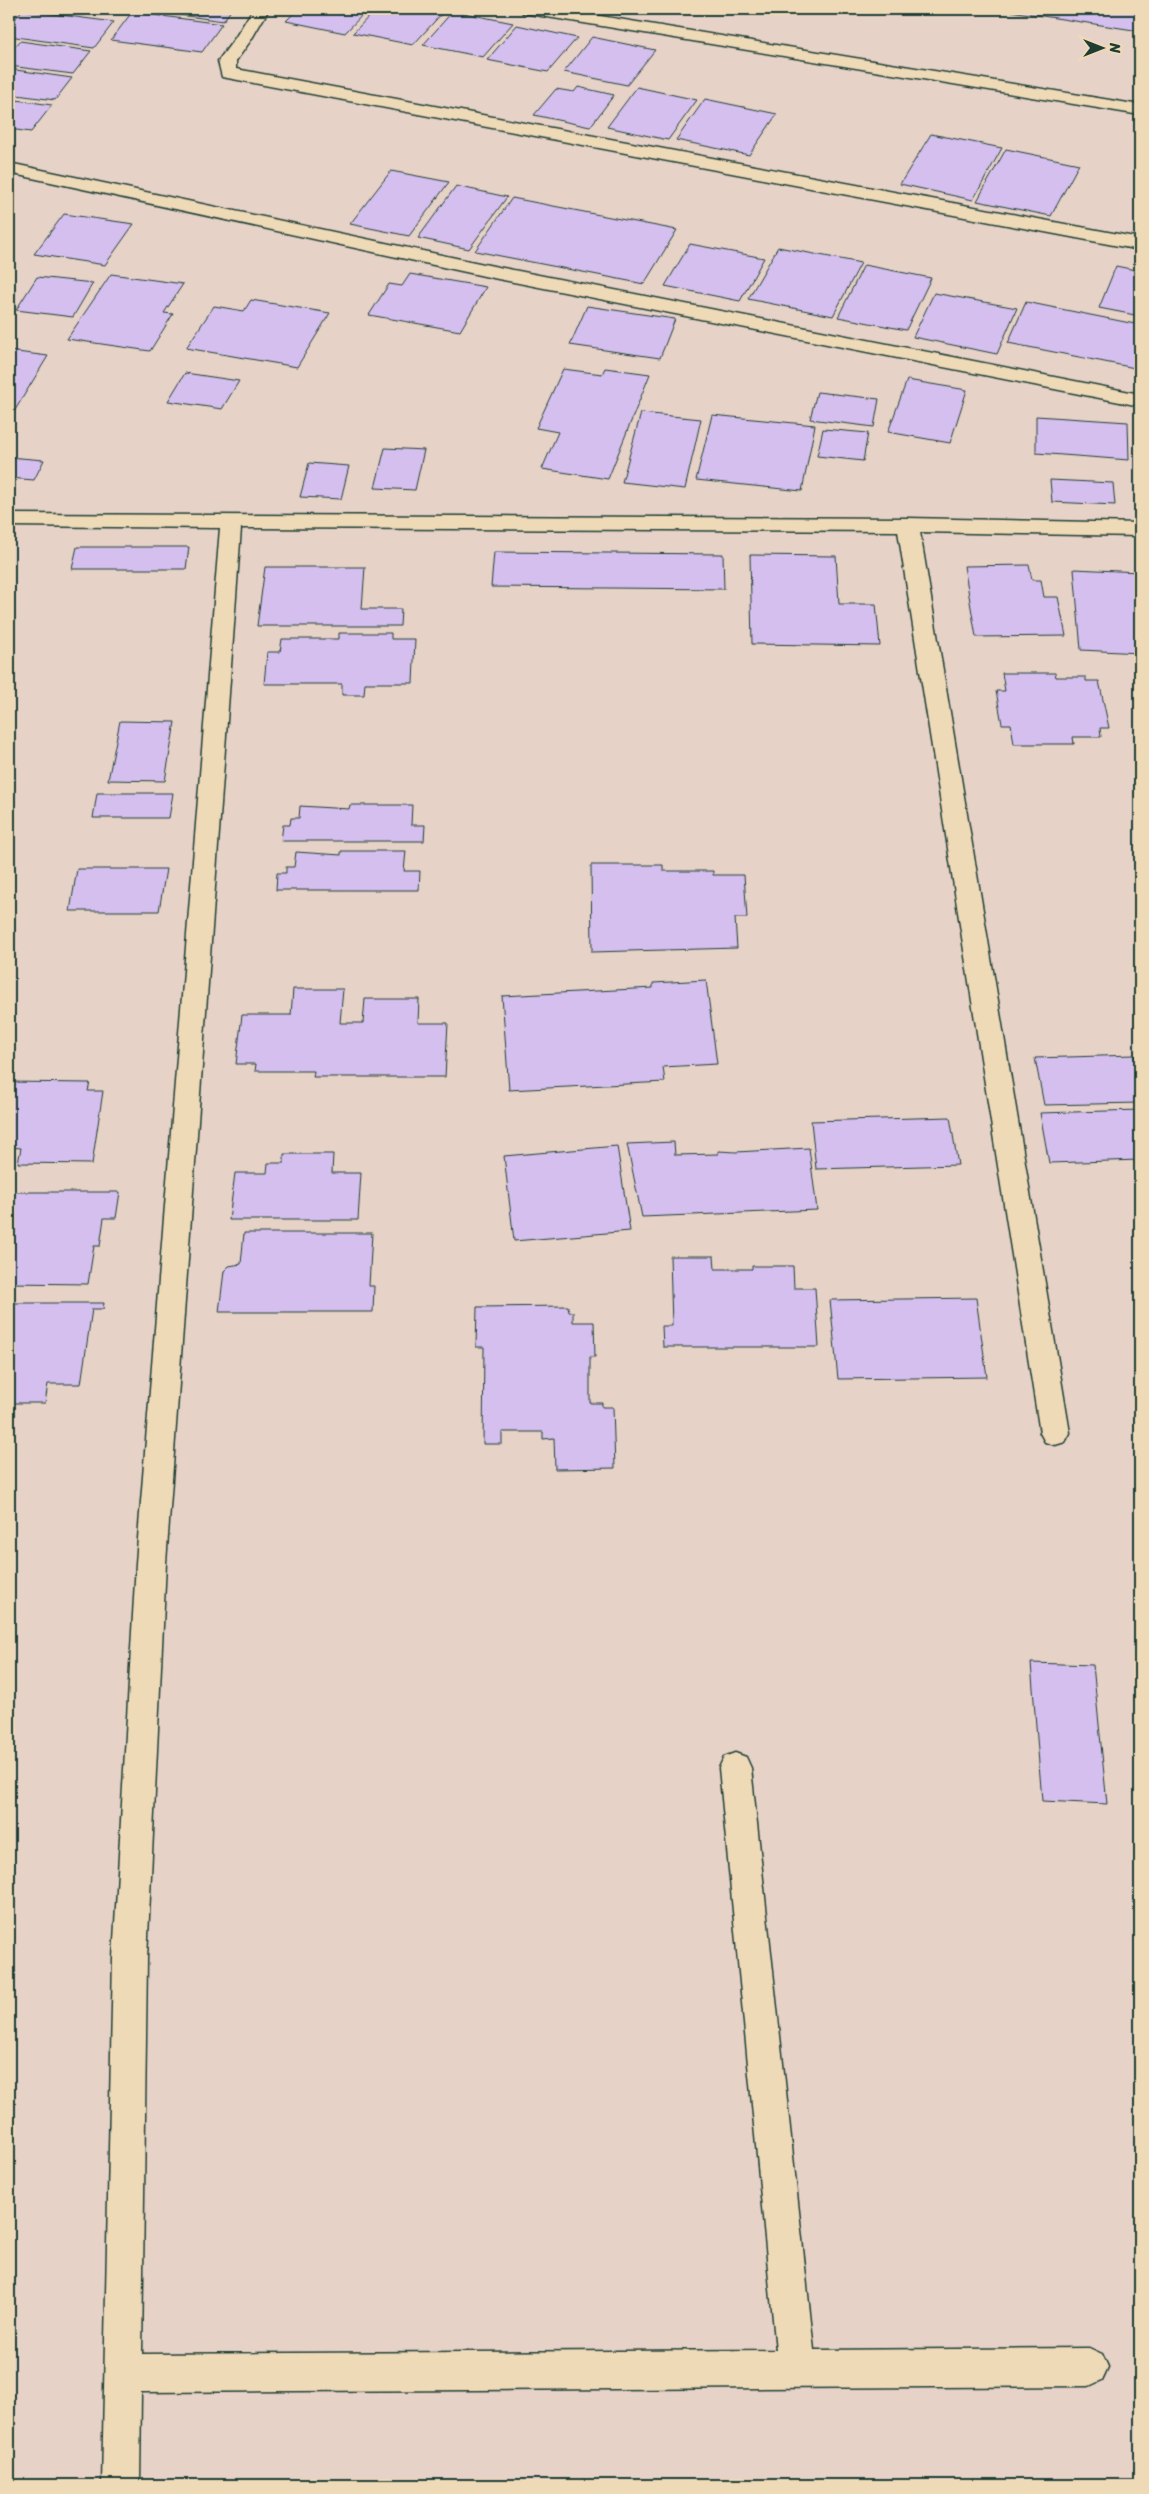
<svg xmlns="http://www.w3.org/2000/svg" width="1149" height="2494" viewBox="0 0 1149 2494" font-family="Sriracha,sans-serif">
	<rect width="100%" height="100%" fill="#e7d2c8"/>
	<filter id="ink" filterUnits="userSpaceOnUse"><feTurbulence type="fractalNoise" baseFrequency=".02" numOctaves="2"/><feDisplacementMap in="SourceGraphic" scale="10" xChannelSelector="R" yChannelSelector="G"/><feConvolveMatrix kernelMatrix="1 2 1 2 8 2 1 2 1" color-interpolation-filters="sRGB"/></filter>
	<g filter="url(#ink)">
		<g fill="#d4bfef" stroke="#1f3d34">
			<polygon points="136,9 232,9 223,21"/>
			<polygon points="298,9 368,9 345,33 286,21"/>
			<polygon points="376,9 431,9 444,11 413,45 353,33"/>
			<polygon points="997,9 1140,9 1140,31"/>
			<polygon points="22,10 114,22 94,48 9,36 9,27"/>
			<polygon points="453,11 513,23 483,57 423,45"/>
			<polygon points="132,12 222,24 202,52 111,40"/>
			<polygon points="517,25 577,38 548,72 487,60"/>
			<polygon points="592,37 655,50 627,85 564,72"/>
			<polygon points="20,41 91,51 73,74 9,66 9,54"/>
			<polygon points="9,69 72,78 55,100 9,94"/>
			<polygon points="578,87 614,95 590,127 534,115 556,89 574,92"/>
			<polygon points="637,87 697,100 668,140 607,127"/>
			<polygon points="9,99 52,105 31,132 9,129"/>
			<polygon points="705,99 777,114 749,155 676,140"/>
			<polygon points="931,134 1002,148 973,200 900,184"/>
			<polygon points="1006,149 1079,164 1051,216 977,201"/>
			<polygon points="391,171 449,182 409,236 350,224"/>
			<polygon points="456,186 507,197 469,249 418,238"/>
			<polygon points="512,198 677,230 644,284 475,251"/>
			<polygon points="64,214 134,224 105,265 34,254"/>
			<polygon points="690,244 764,258 740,301 665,286"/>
			<polygon points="778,247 861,263 833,316 748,299"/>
			<polygon points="864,265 931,278 906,330 838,317"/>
			<polygon points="1116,266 1140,271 1140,316 1099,308"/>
			<polygon points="111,274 183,284 164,313 173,314 150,351 67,339"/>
			<polygon points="410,274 486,287 460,331 369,315 389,284 402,286"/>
			<polygon points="37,277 93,283 73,317 16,310"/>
			<polygon points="934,293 1017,308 997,354 913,337"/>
			<polygon points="251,300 330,313 297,367 186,348 214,306 244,311"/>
			<polygon points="1026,302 1140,325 1140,369 1008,343"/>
			<polygon points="587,306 675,319 660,358 570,345"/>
			<polygon points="9,351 48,356 12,415 9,415"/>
			<polygon points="605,368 650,374 608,479 542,469 558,432 536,428 563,369 602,374"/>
			<polygon points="185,373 239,381 222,409 168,401"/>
			<polygon points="907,380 967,390 950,443 888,432"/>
			<polygon points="817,392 879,399 874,427 810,419"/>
			<polygon points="641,413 701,419 685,489 622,482"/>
			<polygon points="712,415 815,425 802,491 696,480"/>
			<polygon points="1036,416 1128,422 1129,460 1036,453"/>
			<polygon points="823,429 868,433 863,461 817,456"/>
			<polygon points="385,448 424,450 415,490 375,488"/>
			<polygon points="9,457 44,460 34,480 9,478"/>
			<polygon points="309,463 349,466 341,499 300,497"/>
			<polygon points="1050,480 1113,483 1115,505 1052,502"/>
			<polygon points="77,547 189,547 186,569 72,569"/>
			<polygon points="494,552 723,554 724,589 491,587"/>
			<polygon points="750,555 836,556 839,604 876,604 880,646 752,644"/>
			<polygon points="1029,565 1032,580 1041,580 1044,597 1058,597 1066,636 976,637 964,566"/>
			<polygon points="265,567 365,567 362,609 401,609 400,626 257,626"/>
			<polygon points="1074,569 1140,572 1140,653 1081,650"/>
			<polygon points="339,633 391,633 391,639 415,639 413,683 365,683 364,695 342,695 342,684 264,684 267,652 280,652 282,639 339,639"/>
			<polygon points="1002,673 1055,673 1056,677 1086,677 1086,681 1099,681 1109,728 1100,728 1101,737 1073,737 1074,744 1014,744 1011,724 1002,724 996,691 1005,691"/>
			<polygon points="120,721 175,722 165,781 108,780"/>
			<polygon points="97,793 173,793 169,818 93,818"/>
			<polygon points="350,805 412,805 411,825 425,825 424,841 281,841 283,825 290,825 291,818 299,818 300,806 349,809"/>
			<polygon points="341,851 406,851 404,871 420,871 419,890 276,890 277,873 286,873 286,867 294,867 296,852 341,855"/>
			<polygon points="591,865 663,865 663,871 713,871 713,875 744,875 747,918 735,918 737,948 592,952"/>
			<polygon points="77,869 166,869 159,911 70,911"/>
			<polygon points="706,980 717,1064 663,1067 665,1082 509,1090 502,996 653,988 653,983"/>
			<polygon points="293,989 343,989 340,1023 363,1023 365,999 419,999 418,1023 448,1023 445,1077 313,1077 314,1071 255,1071 256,1064 236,1064 242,1015 291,1015"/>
			<polygon points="1134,1055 1140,1082 1140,1103 1044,1105 1035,1058"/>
			<polygon points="9,1082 90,1083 88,1091 103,1091 92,1164 18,1163 21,1148 9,1147"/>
			<polygon points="1140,1110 1140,1160 1049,1163 1040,1113"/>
			<polygon points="950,1117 958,1165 816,1169 811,1121"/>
			<polygon points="674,1142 675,1155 718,1154 718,1151 736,1152 809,1148 817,1210 642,1217 627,1144"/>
			<polygon points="617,1146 630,1231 514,1241 504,1156"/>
			<polygon points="284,1154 333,1154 332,1173 361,1173 358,1220 229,1220 235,1173 267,1173 268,1163 284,1163"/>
			<polygon points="9,1192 120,1192 116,1218 104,1218 100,1246 94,1246 88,1284 9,1283"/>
			<polygon points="244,1233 372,1233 369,1286 374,1286 373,1312 219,1312 224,1271 229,1266 241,1264"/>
			<polygon points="670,1256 714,1256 715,1269 752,1269 752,1266 793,1266 794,1288 815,1288 819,1347 663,1347 662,1326 672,1326"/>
			<polygon points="976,1298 987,1377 838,1379 830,1300"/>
			<polygon points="9,1303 104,1303 103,1309 92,1309 81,1384 48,1384 45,1403 9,1403"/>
			<polygon points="568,1306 569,1312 573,1312 573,1322 594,1322 595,1357 590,1357 590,1403 602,1403 602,1407 613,1407 615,1468 555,1469 554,1438 543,1439 543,1432 502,1432 502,1444 483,1444 484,1347 476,1347 477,1307"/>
			<polygon points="1031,1663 1093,1665 1107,1804 1042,1801"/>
		</g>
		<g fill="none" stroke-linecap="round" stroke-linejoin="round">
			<defs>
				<g id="minor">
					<polygon points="253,9 269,9 251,40 236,61 236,69 1140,238 1140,250 222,77 218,61 235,38"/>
					<polygon points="521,9 558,9 1140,105 1140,115 529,14 523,13"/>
					<polygon points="9,163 498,267 1140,394 1140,406 498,279 9,173"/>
					<polygon points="9,514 908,518 1140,523 1140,536 920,532 1070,1433 1065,1442 1055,1445 1045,1442 1040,1433 898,531 241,528 166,1563 147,1958 142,2354 776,2350 719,1768 724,1757 735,1753 746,1757 751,1768 814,2350 1089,2348 1102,2354 1108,2367 1102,2380 1089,2386 141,2392 140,2485 102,2485 113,1958 136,1563 220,528 9,526"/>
				</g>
			</defs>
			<use href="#minor" stroke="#1f3d34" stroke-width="3"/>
			<use href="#minor" fill="#efdab8" fill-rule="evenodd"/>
		</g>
	</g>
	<rect width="1149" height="2494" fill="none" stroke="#efdab8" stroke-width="30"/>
	<rect x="15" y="15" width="1119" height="2464" fill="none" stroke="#1f3d34" stroke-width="2" filter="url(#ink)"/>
	<g transform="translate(1102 48) rotate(90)" stroke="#efdab8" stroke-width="4" paint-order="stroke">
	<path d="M0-4L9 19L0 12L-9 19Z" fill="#1f3d34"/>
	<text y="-8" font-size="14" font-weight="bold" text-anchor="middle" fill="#1f3d34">N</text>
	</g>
</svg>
